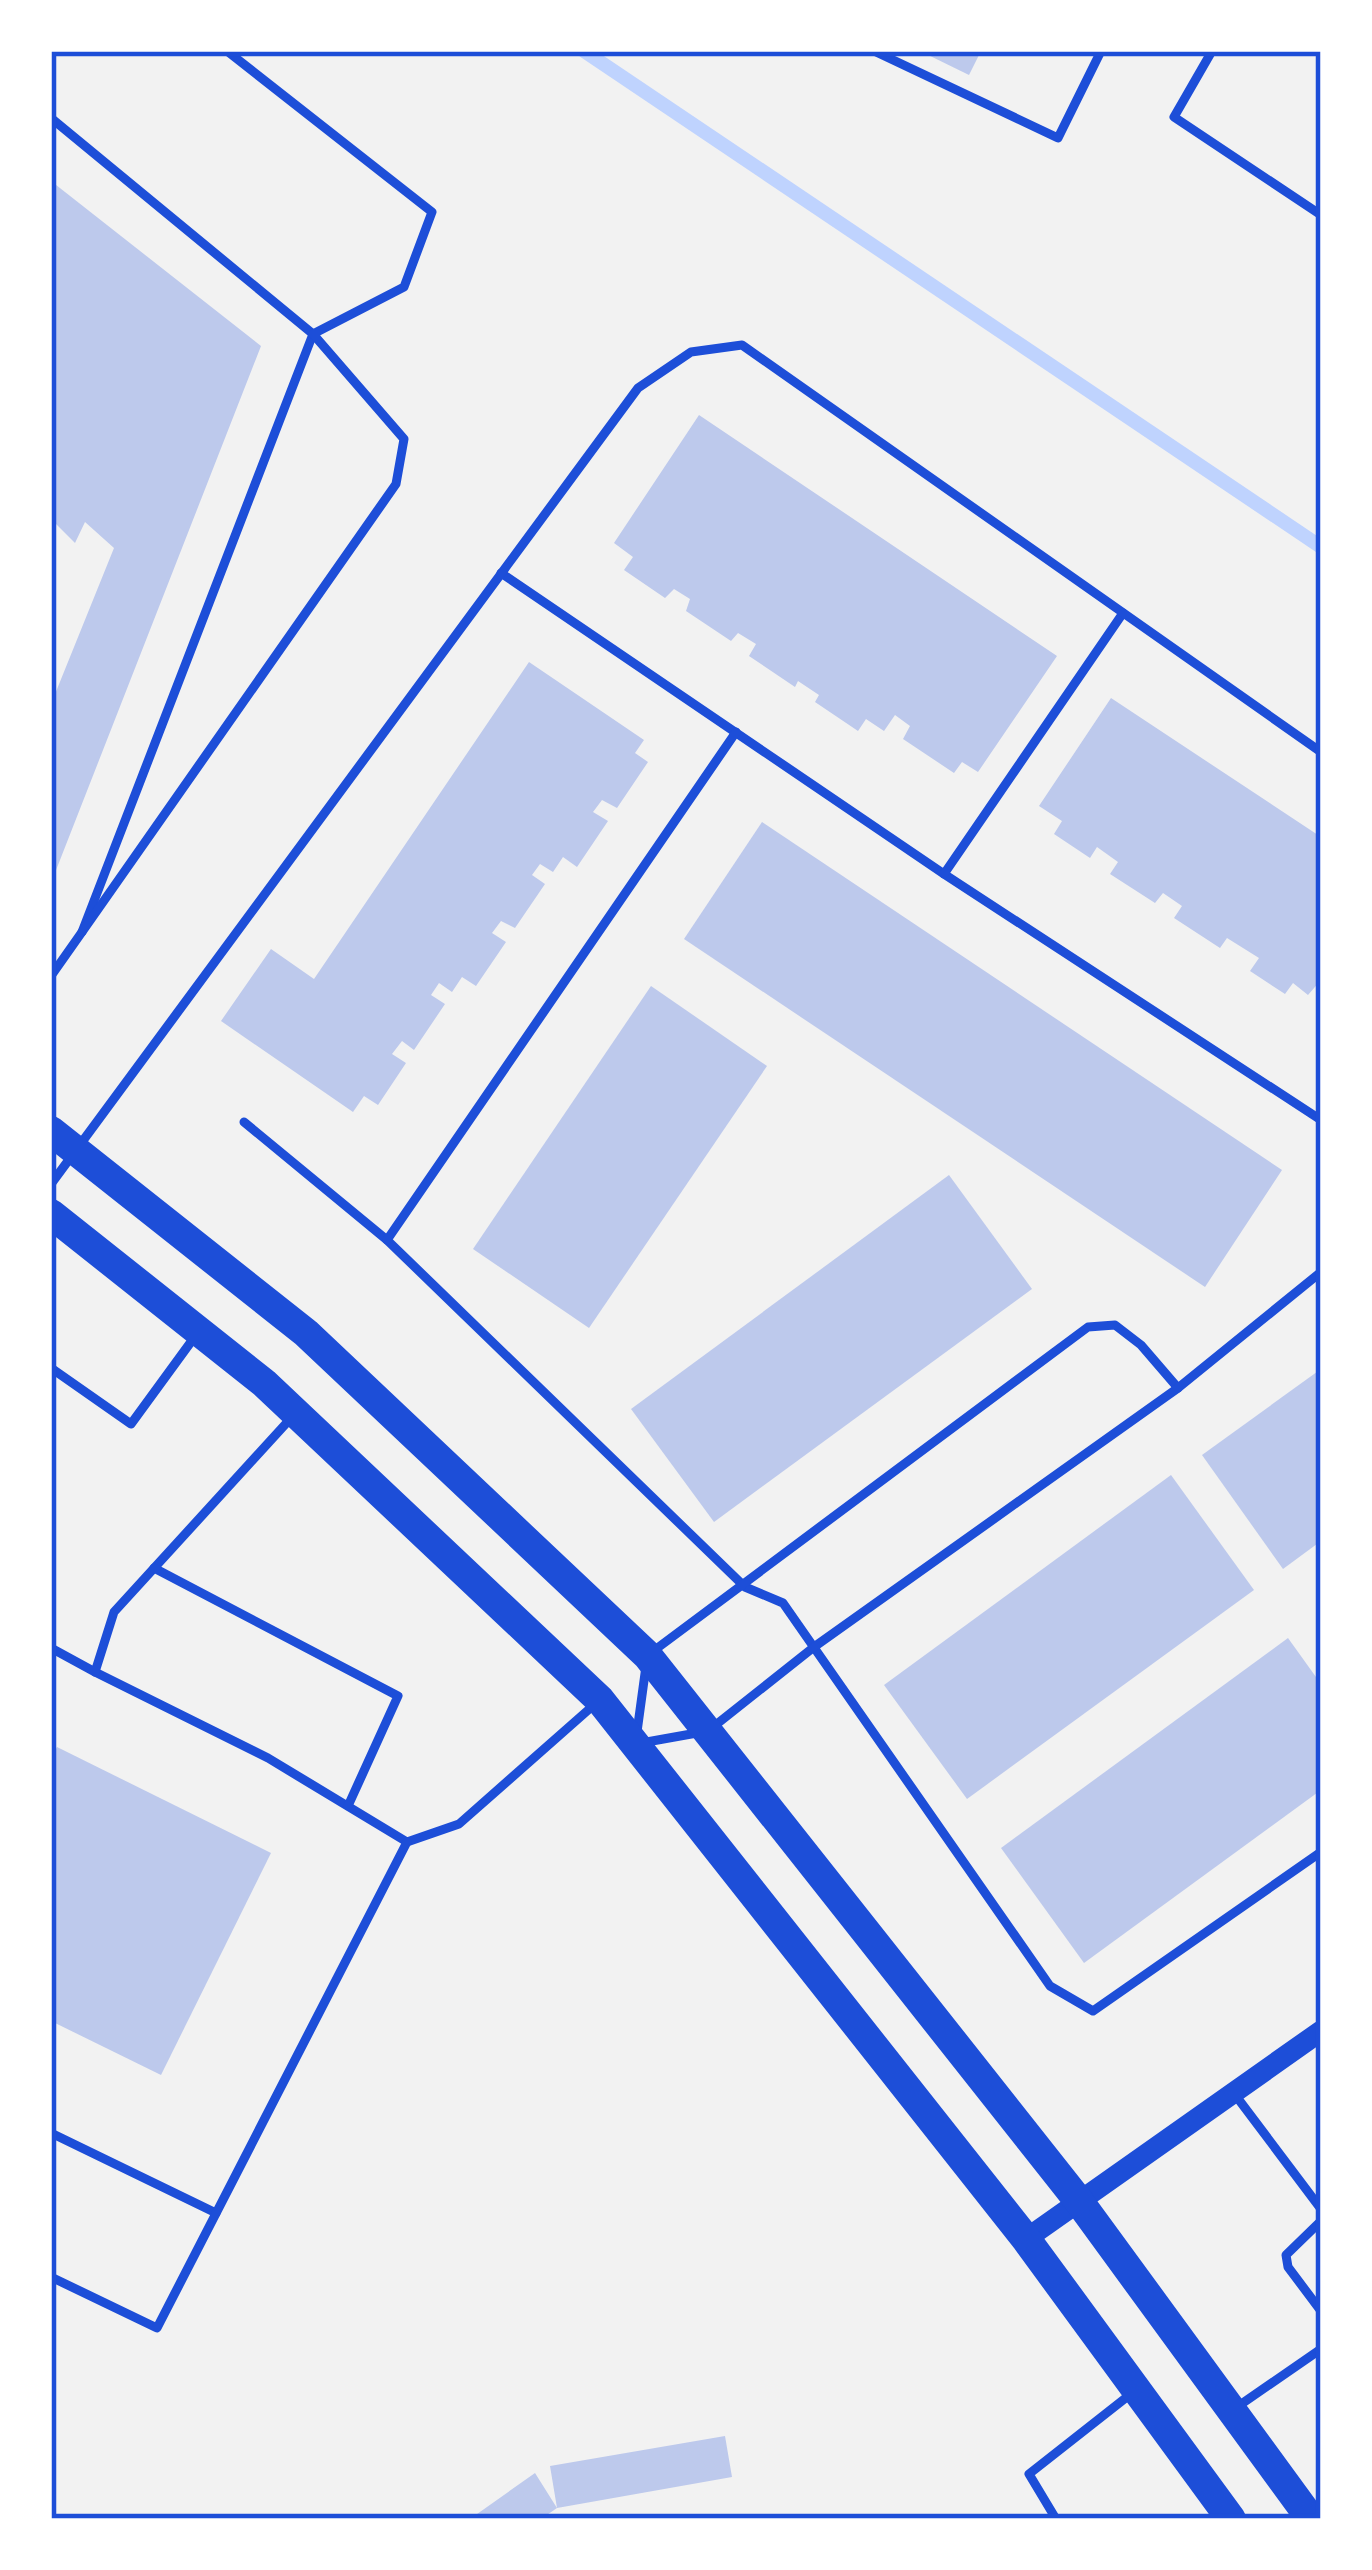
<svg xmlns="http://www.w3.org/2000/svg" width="1372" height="2570" viewBox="0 0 1372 2570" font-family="Lato,sans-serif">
	<rect width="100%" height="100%" fill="#f2f2f2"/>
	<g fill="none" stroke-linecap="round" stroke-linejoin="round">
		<polyline stroke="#bfd3fe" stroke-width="14" points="584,51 1321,547"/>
	</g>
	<g fill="#bdc9ec">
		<polygon points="920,51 981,51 969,75"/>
		<polygon points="51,181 261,346 51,883 51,704 114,548 85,522 75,543 51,519"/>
		<polygon points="699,415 1057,656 978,772 962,762 954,773 903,739 910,726 895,715 884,731 866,719 858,731 815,702 819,695 798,681 795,687 749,656 756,644 738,633 731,641 686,611 690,599 674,589 665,598 624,570 633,557 614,543"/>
		<polygon points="529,662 644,740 635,753 648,762 617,808 602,800 593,812 608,821 577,867 563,857 553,872 540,864 532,875 545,884 515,928 501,921 492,933 506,942 476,986 462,977 452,992 439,983 431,995 445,1004 414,1050 402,1041 392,1054 406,1063 378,1105 364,1096 353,1112 221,1021 271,949 314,979"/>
		<polygon points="1111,698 1321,837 1321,980 1308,995 1293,983 1285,994 1250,971 1259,958 1227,938 1220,948 1174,918 1182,906 1163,893 1155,903 1110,874 1118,862 1097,847 1090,858 1054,834 1062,821 1039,806"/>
		<polygon points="762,822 1282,1170 1205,1287 684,939"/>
		<polygon points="651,986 767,1066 589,1328 473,1249"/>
		<polygon points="949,1175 1032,1289 714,1522 631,1409"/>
		<polygon points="1321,1369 1321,1541 1283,1569 1202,1455"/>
		<polygon points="1171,1475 1254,1590 967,1799 884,1685"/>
		<polygon points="1288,1638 1321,1684 1321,1790 1084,1963 1001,1848"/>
		<polygon points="57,1747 271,1853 161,2075 51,2021 51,1758"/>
		<polygon points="725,2436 732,2477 557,2508 541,2519 470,2519 535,2473 557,2508 550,2466"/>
	</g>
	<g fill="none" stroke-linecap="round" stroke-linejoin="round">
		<g stroke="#1d4ed8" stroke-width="9">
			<polyline points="874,51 1058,138 1101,51"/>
			<polyline points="1212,51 1174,117 1321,215"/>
			<polyline points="51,118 313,334 82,932 51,976"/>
			<polyline points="501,573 944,874 1321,1120"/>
			<polyline points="944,874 1123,613"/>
			<polyline points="82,932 396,484 404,439 313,334 404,287 432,212 227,51"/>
			<polyline points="244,1122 387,1240 745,1587 783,1603 1050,1986 1093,2011 1321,1852"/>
			<polyline points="51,1184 638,388 691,352 742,345 1321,752"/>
			<polyline points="387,1240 736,732"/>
			<polyline points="51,1368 131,1424 196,1335"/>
			<polyline points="292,1417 114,1612 95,1672 268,1758 407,1842 459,1824 595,1704"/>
			<polyline points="154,1568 398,1696 348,1806"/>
			<polyline points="51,1648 95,1672"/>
			<polyline points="652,1652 1088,1327 1115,1325 1141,1345 1178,1388"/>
			<polyline points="637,1732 646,1666"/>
			<polyline points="641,1743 708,1731 814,1647 1178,1388 1321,1272"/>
			<polyline points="1233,2092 1321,2209"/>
			<polyline points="51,2133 216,2213"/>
			<polyline points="1321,2221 1286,2255 1288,2267 1321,2311"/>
			<polyline points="51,2277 157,2328 407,1842"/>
			<polyline points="1237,2407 1321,2349"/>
			<polyline points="1056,2519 1029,2474 1132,2393"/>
		</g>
		<polyline stroke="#1d4ed8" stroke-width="21" points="1026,2239 1321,2031"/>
		<g stroke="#1d4ed8" stroke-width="30">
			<polyline points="51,1131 306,1333 647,1655 1078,2200 1311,2519"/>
			<polyline points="51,1214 264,1383 600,1700 1026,2239 1231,2519"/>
		</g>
	</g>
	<rect width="1372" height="2570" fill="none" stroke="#ffffff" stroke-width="108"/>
	<rect x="54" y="54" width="1264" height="2462" fill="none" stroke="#1d4ed8" stroke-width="4.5"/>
</svg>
